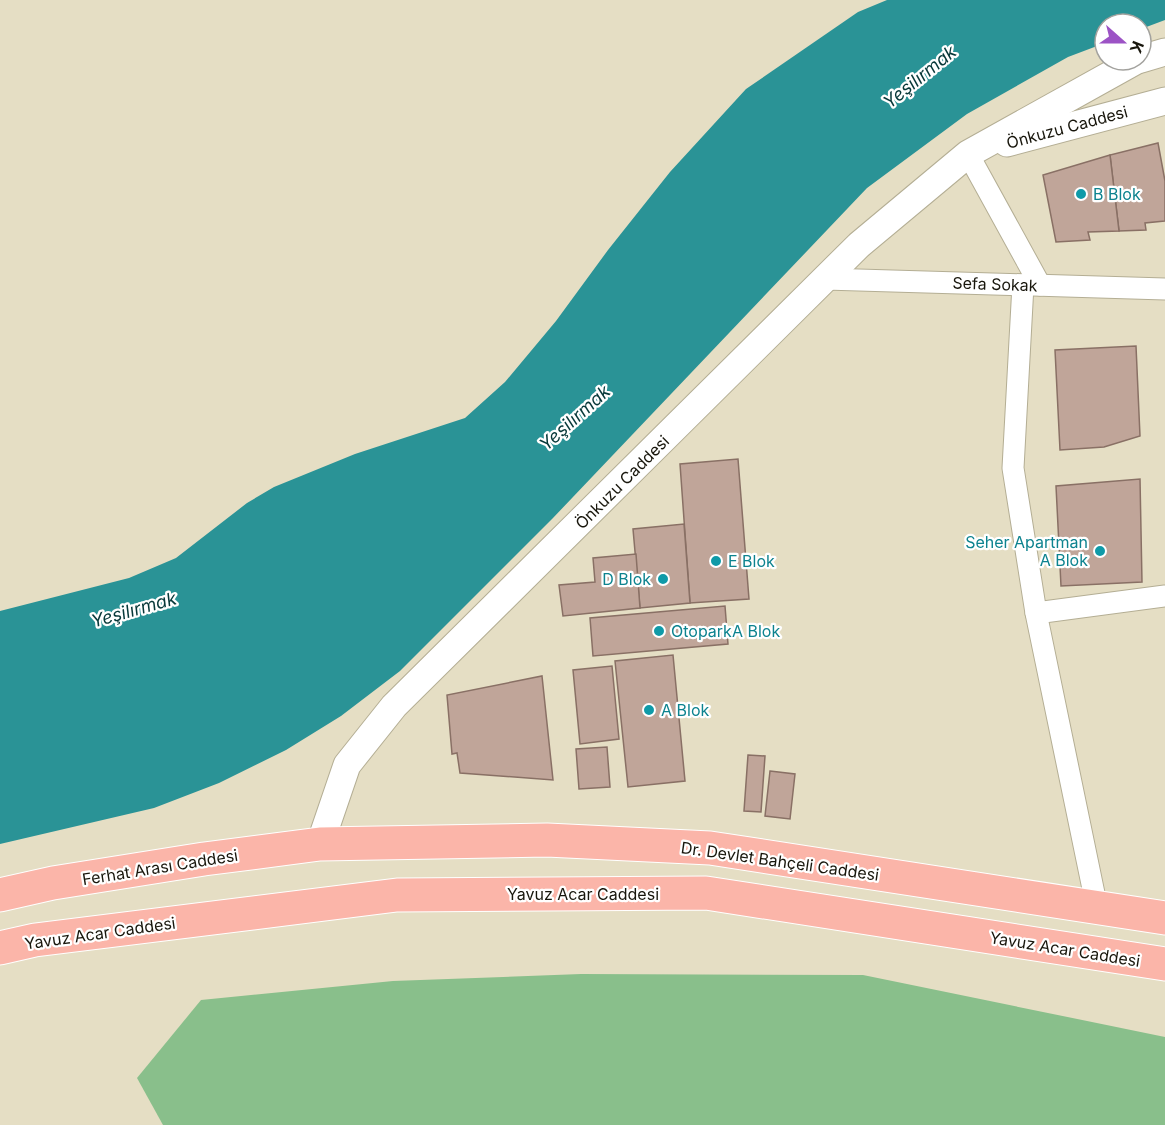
<svg xmlns="http://www.w3.org/2000/svg" width="1165" height="1125" viewBox="0 0 1165 1125" font-family="Inter,sans-serif">
	<rect width="100%" height="100%" fill="#e5dec4"/>
	<polygon fill="#89bf8b" points="581,974 863,975 1165,1037 1165,1125 163,1125 137,1078 201,1000 393,981"/>
	<polygon fill="#2a9396" points="887,0 1165,0 1165,20 1141,29 1141,24 1105,24 1105,43 1068,57 967,114 867,188 553,518 400,671 341,716 286,750 219,783 154,808 0,844 0,611 129,578 176,558 247,503 274,487 355,454 465,418 505,382 556,321 608,250 670,172 746,89 858,12"/>
	<g fill="#c0a599" stroke="#897065" stroke-width="1.5">
		<polygon points="1158,143 1165,181 1165,221 1145,223 1146,230 1119,231 1110,155"/>
		<polygon points="1110,155 1119,231 1088,232 1090,240 1056,242 1043,175"/>
		<polygon points="1136,346 1140,436 1104,447 1060,450 1055,350"/>
		<polygon points="738,459 749,599 690,603 680,464"/>
		<polygon points="1140,479 1142,582 1061,586 1056,486"/>
		<polygon points="684,524 690,603 640,608 633,529"/>
		<polygon points="636,554 640,608 563,616 559,585 595,582 593,558"/>
		<polygon points="725,606 728,644 593,656 590,618"/>
		<polygon points="673,655 685,781 628,787 615,661"/>
		<polygon points="612,666 619,739 580,744 573,670"/>
		<polygon points="542,676 553,780 460,773 457,753 452,754 447,695"/>
		<polygon points="607,747 610,787 579,789 576,749"/>
		<polygon points="748,755 765,756 761,812 744,811"/>
		<polygon points="770,771 795,774 790,819 765,816"/>
	</g>
	<g fill="none" stroke-linecap="round" stroke-linejoin="round">
		<defs>
			<g id="minor">
				<polyline points="968,154 1040,285"/>
				<polyline points="825,279 1165,289"/>
				<polyline points="1023,285 1013,468 1036,613 1097,908"/>
				<polyline points="1036,613 1165,596"/>
			</g>
			<g id="tertiary">
				<polyline points="1141,59 1165,52"/>
				<polyline points="1007,143 1165,101"/>
				<polyline points="320,844 347,765 394,706 859,245 968,154 1137,60"/>
			</g>
			<g id="primary">
				<polyline points="0,895 53,883 204,859 320,844 547,840 710,848 1165,918"/>
				<polyline points="0,948 35,940 397,895 706,893 1165,964"/>
			</g>
		</defs>
		<use href="#minor" stroke="#b4ae94" stroke-width="23"/>
		<use href="#tertiary" stroke="#b4ae94" stroke-width="29"/>
		<use href="#primary" stroke="#fff" stroke-width="35"/>
		<use href="#minor" stroke="#fff" stroke-width="21"/>
		<use href="#tertiary" stroke="#fff" stroke-width="27"/>
		<use href="#primary" stroke="#fbb5a9" stroke-width="33"/>
	</g>
	<g fill="#0f9aa8" stroke="#fff" stroke-width="2">
		<circle cx="1081" cy="194" r="6"/>
		<circle cx="1100" cy="551" r="6"/>
		<circle cx="716" cy="561" r="6"/>
		<circle cx="663" cy="579" r="6"/>
		<circle cx="659" cy="631" r="6"/>
		<circle cx="649" cy="710" r="6"/>
	</g>
	<g text-anchor="middle" stroke-width="4.5" stroke-linejoin="round" paint-order="stroke">
		<g font-size="16" fill="#18160c" stroke="#fff">
			<text transform="translate(1067 127) rotate(-15)" y="6">Önkuzu Caddesi</text>
			<text transform="translate(995 284) rotate(2)" y="6">Sefa Sokak</text>
			<text transform="translate(622 482) rotate(-45)" y="6">Önkuzu Caddesi</text>
			<text transform="translate(780 861) rotate(8)" y="6">Dr. Devlet Bahçeli Caddesi</text>
			<text transform="translate(160 867) rotate(-9)" y="6">Ferhat Arası Caddesi</text>
			<text x="583" y="900">Yavuz Acar Caddesi</text>
			<text transform="translate(100 933) rotate(-8)" y="6">Yavuz Acar Caddesi</text>
			<text transform="translate(1065 949) rotate(9)" y="6">Yavuz Acar Caddesi</text>
		</g>
		<g font-size="16" fill="#0d838f" stroke="#fff" text-anchor="start">
			<text x="1093" y="200">B Blok</text>
			<text x="1088" y="548" text-anchor="end">Seher Apartman<tspan x="1088" dy="18">A Blok</tspan></text>
			<text x="728" y="567">E Blok</text>
			<text x="651" y="585" text-anchor="end">D Blok</text>
			<text x="671" y="637">OtoparkA Blok</text>
			<text x="661" y="716">A Blok</text>
		</g>
		<g font-size="18" font-style="italic" fill="#073839" stroke="#fff">
			<text transform="translate(920 77) rotate(-39)" y="6">Yeşilırmak</text>
			<text transform="translate(575 418) rotate(-42)" y="6">Yeşilırmak</text>
			<text transform="translate(134 610) rotate(-16)" y="6">Yeşilırmak</text>
		</g>
	</g>
	<g transform="translate(1123 42) rotate(111)"><circle r="28" fill="#ffffff" stroke="#a3a29e" stroke-width="1.5"/>
	<path d="M0-4.5L10 22L0 15L-10 22Z" fill="#9c53c5"/>
	<text y="-9" font-size="16" font-weight="bold" text-anchor="middle" fill="#18160c">K</text>
	</g>
</svg>
